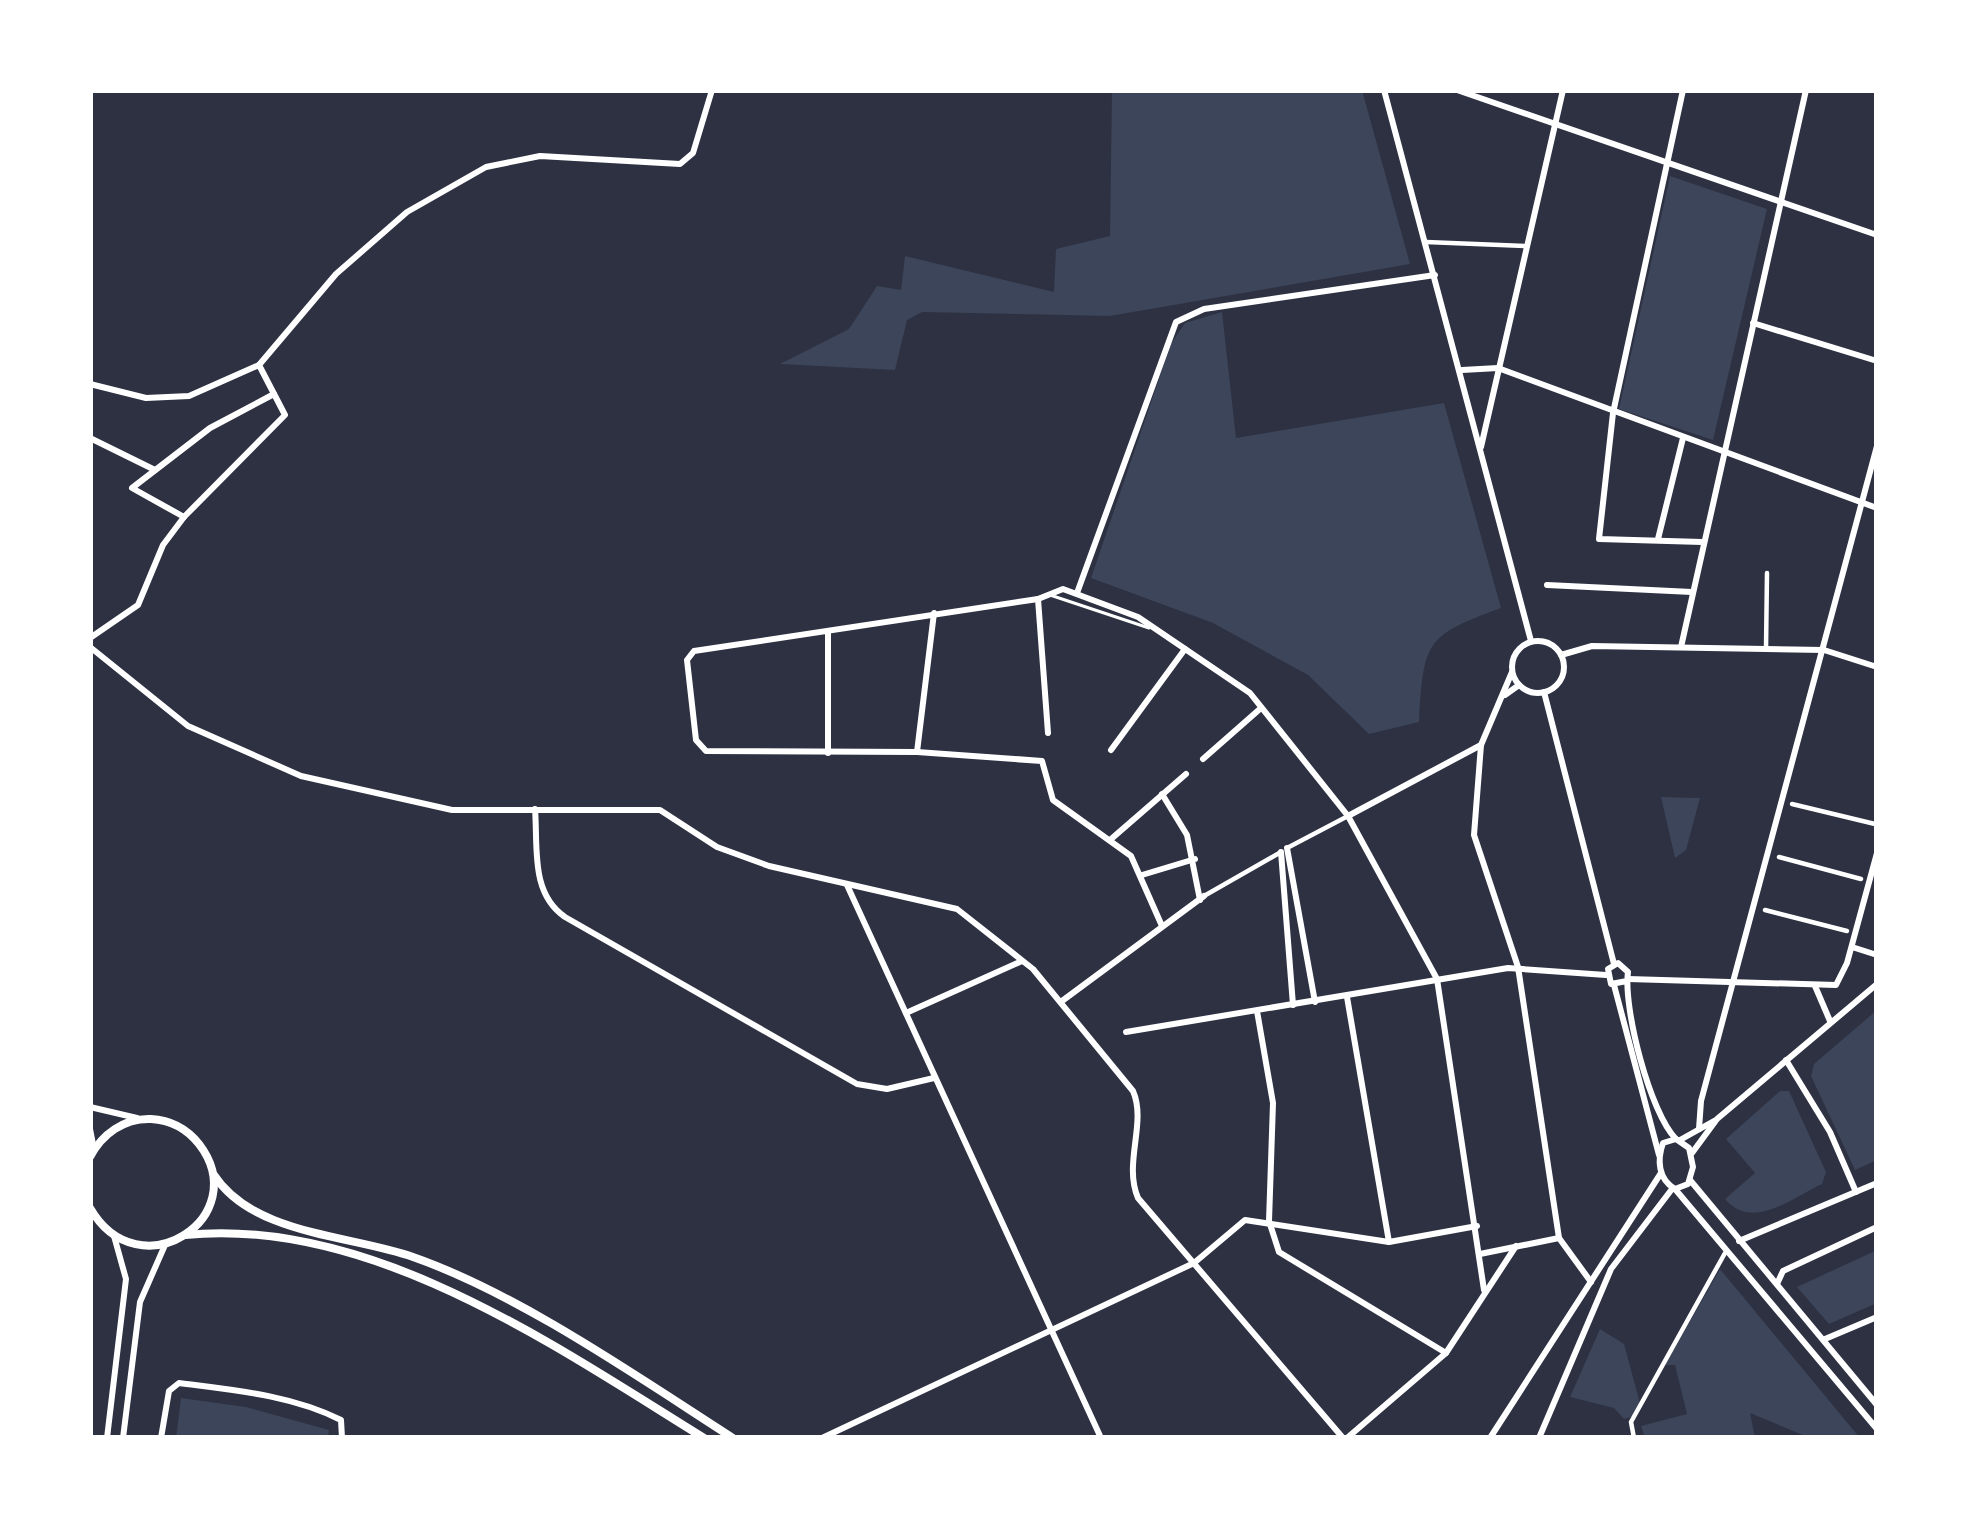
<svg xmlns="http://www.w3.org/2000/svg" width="1967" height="1528" viewBox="0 0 1967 1528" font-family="Quicksand,sans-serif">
	<rect width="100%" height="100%" fill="#2d3142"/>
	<g fill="#3c4559">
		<polygon points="1112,90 1362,90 1410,264 1110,316 922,312 907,320 895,370 780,364 849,329 877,286 901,290 905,256 1054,292 1056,249 1110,236"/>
		<polygon points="1670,176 1767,209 1713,440 1619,409"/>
		<path d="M1222 312 1236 438 1444 403 1501 608C1424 636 1424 642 1419 722L1369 734 1308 675 1213 623 1091 578 1171 344 1185 323Z"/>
		<polygon points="1661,797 1700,798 1686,850 1675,858"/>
		<polygon points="1877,1010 1877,1160 1855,1170 1811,1076 1814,1064"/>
		<path d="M1780 1091H1789L1826 1172 1822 1184C1790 1199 1752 1231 1725 1199L1755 1173 1726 1139Z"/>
		<polygon points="1877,1250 1877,1303 1829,1324 1797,1287"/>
		<polygon points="1720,1269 1860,1438 1810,1438 1750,1413 1755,1438 1645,1438 1641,1426 1687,1414 1675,1365 1665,1365"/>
		<polygon points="1600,1329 1624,1344 1641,1407 1637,1415 1624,1419 1614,1408 1570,1397"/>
		<polygon points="181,1398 246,1407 329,1430 328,1438 176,1438"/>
	</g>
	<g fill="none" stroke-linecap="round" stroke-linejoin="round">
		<polyline stroke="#fff" stroke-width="3" points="1050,595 1149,628"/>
		<g stroke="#fff" stroke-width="4.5">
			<polyline points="1426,242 1525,246"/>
			<polyline points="1766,649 1767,573"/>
			<polyline points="1792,804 1875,824"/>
			<polyline points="1289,847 1348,816"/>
			<polyline points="1779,857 1861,879"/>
			<polyline points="1204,896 1281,852"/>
			<polyline points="1765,910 1847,931"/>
			<polyline points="1634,1438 1631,1422 1725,1253"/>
		</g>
		<g stroke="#fff" stroke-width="6">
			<polyline points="1457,90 1877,235"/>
			<polyline points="1683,90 1613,413 1599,539 1702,542"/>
			<polyline points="1753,323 1877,361"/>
			<polyline points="1462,370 1498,368 1877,508"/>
			<polyline points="90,384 146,398 189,396 259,365 336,274 407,212 486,167 540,156 680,164 693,153 712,90"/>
			<polyline points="90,438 155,470"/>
			<polyline points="1481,447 1563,90"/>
			<polyline points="184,517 132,488 210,428 274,394"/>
			<polyline points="1658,539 1683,438"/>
			<polyline points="1547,585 1692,592"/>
			<polyline points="1077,593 1176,322 1204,309 1435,275"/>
			<polyline points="1038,599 1048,733"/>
			<polyline points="90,638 138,605 163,545 184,517 285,415 259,365"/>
			<path d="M90 647 188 726 301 776 452 810H660L717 847 769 866 957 909 1033 969 1133 1091C1147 1123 1123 1163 1138 1198L1343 1438"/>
			<polyline points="1681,647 1806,90"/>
			<polyline points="1561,655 1592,646 1824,650 1877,667"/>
			<polyline points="1512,672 1481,745 1474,835 1518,967 1559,1238 1591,1282"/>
			<polyline points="1505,695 1519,685"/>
			<polyline points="1111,750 1185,649"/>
			<polyline points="917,752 934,613"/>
			<polyline points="828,753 828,632"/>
			<polyline points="1203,759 1261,708"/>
			<polyline points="1162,794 1187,835 1200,900"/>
			<path d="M535 809C538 847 530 893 565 917L857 1084 887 1089 934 1078"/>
			<polyline points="1348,816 1481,745"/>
			<polyline points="1110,840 1186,774"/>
			<polyline points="1287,848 1315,1002"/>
			<polyline points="1281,852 1293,1005"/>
			<polyline points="1142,875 1195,859"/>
			<polyline points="847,885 1101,1438"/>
			<polyline points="1162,926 1131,856 1053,800 1042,761 917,752 706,751 696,740 687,660 694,651 1038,599 1063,589 1138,617 1250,693 1348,816 1437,979 1484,1290"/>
			<polyline points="1852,947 1877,955"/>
			<polyline points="1628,979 1836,985 1847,963 1877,853"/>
			<path d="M1627 981 1611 984 1608 969 1618 963 1628 972C1623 1008 1650 1113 1676 1139"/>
			<polyline points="1614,985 1659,1155"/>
			<polyline points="1815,986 1830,1021"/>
			<polyline points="1347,997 1389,1242"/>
			<polyline points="1062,1001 1204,896"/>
			<polyline points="1257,1011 1273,1103 1269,1221 1279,1252 1446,1353"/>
			<polyline points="906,1013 1022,961"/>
			<polyline points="1126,1032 1508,968 1606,975"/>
			<polyline points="1786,1060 1830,1132 1856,1192"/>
			<polyline points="90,1107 137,1118"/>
			<polyline points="90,1129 94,1149"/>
			<polyline points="1699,1129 1701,1101 1877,446"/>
			<path d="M1676 1139 1689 1148 1693 1167 1688 1184 1675 1189C1658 1179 1657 1160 1663 1143Z"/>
			<polyline points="1680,1140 1714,1121"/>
			<polyline points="1692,1153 1717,1119 1877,984"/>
			<polyline points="1690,1180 1877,1405"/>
			<polyline points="1675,1189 1877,1429"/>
			<polyline points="1739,1241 1877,1183"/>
			<polyline points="1480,1254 1559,1238"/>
			<polyline points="1777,1284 1783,1271 1877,1227"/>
			<polyline points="1825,1339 1877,1317"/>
			<polyline points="107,1438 126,1279 114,1236"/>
			<polyline points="123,1438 140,1302 165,1245"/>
			<path d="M161 1438 169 1391 179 1383C233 1390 292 1395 341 1420L342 1438"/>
			<polyline points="822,1438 1194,1263 1245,1220 1389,1242 1477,1226"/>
			<polyline points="1347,1438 1446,1353 1516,1246"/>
			<polyline points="1490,1438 1661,1173"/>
			<polyline points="1539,1438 1611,1269 1672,1189"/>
		</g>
		<g stroke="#fff" stroke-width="6">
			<polyline points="1384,90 1531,641"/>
			<circle cx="1538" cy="667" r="26"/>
			<polyline points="1544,692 1614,964"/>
		</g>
		<g stroke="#fff" stroke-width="8">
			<path d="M90 1157C102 1134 124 1118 151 1119 170 1120 187 1129 199 1144 255 1217 139 1293 90 1208"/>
			<path d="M214 1175C253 1235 351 1235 413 1257 519 1294 638 1377 733 1438"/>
			<path d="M185 1235C370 1216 555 1346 704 1438"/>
		</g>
	</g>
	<rect width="1967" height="1528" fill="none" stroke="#ffffff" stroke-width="186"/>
</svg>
